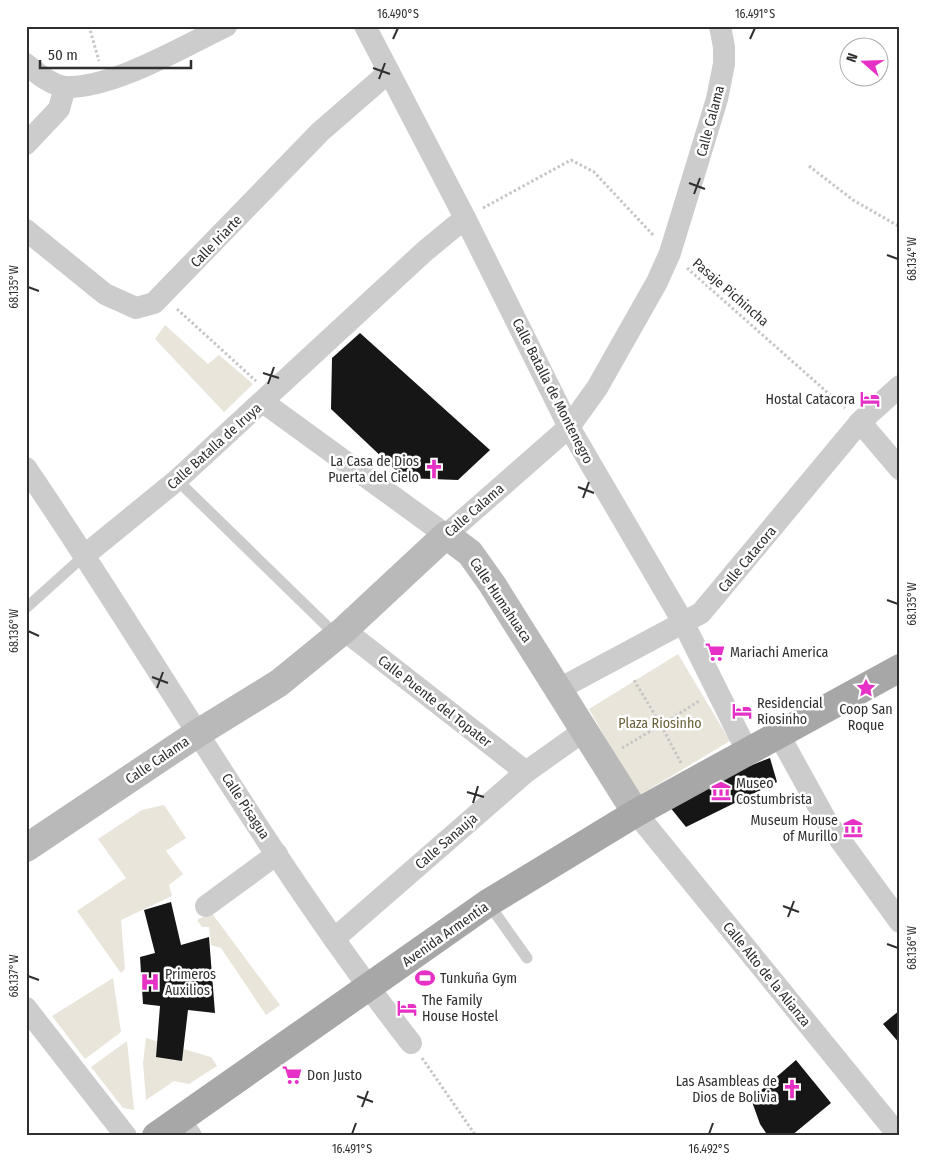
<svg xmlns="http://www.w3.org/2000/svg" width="926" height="1162" viewBox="0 0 926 1162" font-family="'Fira Sans Condensed',sans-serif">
	<rect width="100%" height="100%" fill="#fff"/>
	<g fill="#e9e5da">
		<polygon points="165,325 208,364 219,355 253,384 224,412 155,339"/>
		<polygon points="678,654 730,741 638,796 589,709"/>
		<polygon points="164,805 186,838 166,851 183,874 169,885 172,896 121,920 125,969 121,973 77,911 126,878 98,839 142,810"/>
		<polygon points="211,912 280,1005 266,1015 221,948 211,945 209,927 202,927 197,920"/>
		<polygon points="113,978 121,1032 85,1059 52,1016"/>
		<polygon points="146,1038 211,1057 217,1066 189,1084 174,1081 146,1100 143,1063"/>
		<polygon points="127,1041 134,1110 123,1108 91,1067"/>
	</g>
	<g fill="#161616">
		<polygon points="360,333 490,450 458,480 404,478 331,409 332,358"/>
		<polygon points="770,758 777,782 686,827 669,806 670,797"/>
		<polygon points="171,902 181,945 209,937 215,1013 188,1010 182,1061 156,1057 160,1006 143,1004 140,957 155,953 144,910"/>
		<polygon points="900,1010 900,1044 883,1024"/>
		<polygon points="796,1060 831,1103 791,1136 768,1136 760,1124 751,1099"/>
	</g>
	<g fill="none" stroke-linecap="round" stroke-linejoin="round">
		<g stroke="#c6c6c6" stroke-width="3" stroke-dasharray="2.5 2.5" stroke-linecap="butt">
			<polyline points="89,26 99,61"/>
			<polyline points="809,166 853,200 900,227"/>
			<polyline points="483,208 571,160 594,172 654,236"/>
			<polyline points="687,268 845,408"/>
			<polyline points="177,309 256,381"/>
			<polyline points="622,748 661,725 634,680"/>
			<polyline points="681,763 661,725 699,701"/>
			<polyline points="422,1058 476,1136"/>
		</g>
		<g stroke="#ccc" stroke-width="11">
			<polyline points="177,480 337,636"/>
			<polyline points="26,608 85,555"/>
			<polyline points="488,903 527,958"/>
		</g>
		<g stroke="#ccc" stroke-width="22">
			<polyline points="365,26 465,218 569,427 683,622 747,751"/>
			<path d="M26 64C37 73 52 86 66 87 114 88 182 47 226 26"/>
			<polyline points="26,144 59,109 65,87"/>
			<polyline points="26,230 105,294 136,308 154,303 320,132 389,72"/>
			<polyline points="263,402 446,535 569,427 597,388 657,282 670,253 717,99 724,64 724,47 720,26"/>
			<polyline points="860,422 900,469"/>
			<path d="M26 468C156 659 269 861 411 1043"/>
			<polyline points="85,555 177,480 425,251 465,218"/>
			<polyline points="344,630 526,772"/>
			<polyline points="559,689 701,613 860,422 900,386"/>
			<polyline points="779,735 827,822 900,922"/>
			<polyline points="636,813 899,1136"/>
			<polyline points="206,906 277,854"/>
			<polyline points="334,939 526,772 585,730"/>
			<polyline points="26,1008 126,1136"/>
			<polyline points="180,1120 191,1136"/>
		</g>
		<polyline stroke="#b9b9b9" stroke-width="28" points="26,848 198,733 279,683 344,630 446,535 470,553 492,584 636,813"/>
		<polyline stroke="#a7a7a7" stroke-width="28" points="156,1136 488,903 636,813 900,668"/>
	</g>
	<path fill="none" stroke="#2f2f2f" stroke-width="2" d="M393 39 398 28M750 39 755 28M373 68 390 74M379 79 385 63M689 183 705 189M694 194 700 178M887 255 898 259M28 287 39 291M263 373 279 378M268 384 274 367M578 487 594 493M583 498 589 482M887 600 898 604M28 631 39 636M152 677 168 683M157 688 163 672M467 792 484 797M473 803 478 786M783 906 799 912M788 917 794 901M887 944 898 948M28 976 39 980M357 1096 373 1102M362 1107 368 1091M352 1134 356 1123M709 1134 713 1123"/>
	<defs>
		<symbol id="hotel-bare" viewBox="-9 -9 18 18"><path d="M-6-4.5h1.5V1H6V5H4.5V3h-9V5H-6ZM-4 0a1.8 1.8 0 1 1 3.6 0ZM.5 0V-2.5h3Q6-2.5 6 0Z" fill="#e631c6" stroke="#fff" stroke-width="2.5" paint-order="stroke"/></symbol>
		<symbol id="church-bare" viewBox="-9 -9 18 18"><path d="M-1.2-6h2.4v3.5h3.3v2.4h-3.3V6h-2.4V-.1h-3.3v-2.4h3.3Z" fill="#e631c6" stroke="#fff" stroke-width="2.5" paint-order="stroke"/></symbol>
		<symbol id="supermarket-bare" viewBox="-9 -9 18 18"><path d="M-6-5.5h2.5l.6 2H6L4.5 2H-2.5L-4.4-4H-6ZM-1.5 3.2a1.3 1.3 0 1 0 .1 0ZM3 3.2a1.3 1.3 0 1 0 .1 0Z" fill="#e631c6" stroke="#fff" stroke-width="2.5" paint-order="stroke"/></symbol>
		<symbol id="sight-bare" viewBox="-9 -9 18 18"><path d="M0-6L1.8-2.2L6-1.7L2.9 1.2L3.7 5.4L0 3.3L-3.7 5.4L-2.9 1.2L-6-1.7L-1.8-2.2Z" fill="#e631c6" stroke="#fff" stroke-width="2.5" paint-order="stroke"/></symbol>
		<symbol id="museum-bare" viewBox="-9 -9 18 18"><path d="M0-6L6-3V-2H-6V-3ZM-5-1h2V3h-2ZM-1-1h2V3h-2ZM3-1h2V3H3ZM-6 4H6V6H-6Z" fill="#e631c6" stroke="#fff" stroke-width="2.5" paint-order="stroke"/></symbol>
		<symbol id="stadium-bare" viewBox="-9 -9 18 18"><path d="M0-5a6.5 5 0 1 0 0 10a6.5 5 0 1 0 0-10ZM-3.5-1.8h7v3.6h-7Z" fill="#e631c6" stroke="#fff" stroke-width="2.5" paint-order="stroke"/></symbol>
		<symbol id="hospital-bare" viewBox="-9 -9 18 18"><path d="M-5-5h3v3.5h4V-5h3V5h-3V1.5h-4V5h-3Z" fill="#e631c6" stroke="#fff" stroke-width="2.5" paint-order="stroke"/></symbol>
	</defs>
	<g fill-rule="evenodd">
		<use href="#hotel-bare" x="856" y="385" width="28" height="28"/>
		<use href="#church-bare" x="420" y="455" width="28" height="28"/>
		<use href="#supermarket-bare" x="701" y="638" width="28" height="28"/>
		<use href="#sight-bare" x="852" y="674" width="28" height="28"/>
		<use href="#hotel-bare" x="728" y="697" width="28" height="28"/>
		<use href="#museum-bare" x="707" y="777" width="28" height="28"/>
		<use href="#museum-bare" x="839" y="814" width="28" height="28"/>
		<use href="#stadium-bare" x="411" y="964" width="28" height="28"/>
		<use href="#hospital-bare" x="136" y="968" width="28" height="28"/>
		<use href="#hotel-bare" x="393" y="994" width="28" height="28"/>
		<use href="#supermarket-bare" x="278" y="1061" width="28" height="28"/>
		<use href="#church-bare" x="778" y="1075" width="28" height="28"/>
	</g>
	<g text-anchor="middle" stroke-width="5" stroke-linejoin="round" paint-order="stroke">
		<g font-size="14" fill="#2f2f2f" stroke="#fff">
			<text transform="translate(710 121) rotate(-75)" y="5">Calle Calama</text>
			<text transform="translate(216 241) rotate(-46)" y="5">Calle Iriarte</text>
			<text transform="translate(731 292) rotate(41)" y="5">Pasaje Pichincha</text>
			<text transform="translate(553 391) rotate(63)" y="5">Calle Batalla de Montenegro</text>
			<text transform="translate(214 446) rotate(-42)" y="5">Calle Batalla de Iruya</text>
			<text transform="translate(474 510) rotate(-41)" y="5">Calle Calama</text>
			<text transform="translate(747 559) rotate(-50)" y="5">Calle Catacora</text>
			<text transform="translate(501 600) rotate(56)" y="5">Calle Humahuaca</text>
			<text transform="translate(435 701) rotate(38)" y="5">Calle Puente del Topater</text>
			<text transform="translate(157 760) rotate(-34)" y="5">Calle Calama</text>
			<text transform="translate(246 806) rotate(57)" y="5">Calle Pisagua</text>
			<text transform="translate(446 841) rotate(-41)" y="5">Calle Sanauja</text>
			<text transform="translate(445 934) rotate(-35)" y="5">Avenida Armentia</text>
			<text transform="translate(767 974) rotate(51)" y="5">Calle Alto de la Alianza</text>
		</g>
		<g font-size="14" fill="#2f2f2f" stroke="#fff" text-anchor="start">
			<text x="855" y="404" text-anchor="end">Hostal Catacora</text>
			<text x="419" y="466" text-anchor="end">La Casa de Dios<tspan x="419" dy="16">Puerta del Cielo</tspan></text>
			<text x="730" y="657">Mariachi America</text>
			<text x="757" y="708">Residencial<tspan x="757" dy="16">Riosinho</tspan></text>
			<text x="866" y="714" text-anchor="middle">Coop San<tspan x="866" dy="16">Roque</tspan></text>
			<text x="736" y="788">Museo<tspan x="736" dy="16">Costumbrista</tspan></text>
			<text x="838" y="825" text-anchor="end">Museum House<tspan x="838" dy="16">of Murillo</tspan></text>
			<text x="165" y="979">Primeros<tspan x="165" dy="16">Auxilios</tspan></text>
			<text x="440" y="983">Tunkuña Gym</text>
			<text x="422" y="1005">The Family<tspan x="422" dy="16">House Hostel</tspan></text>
			<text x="307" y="1080">Don Justo</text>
			<text x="777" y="1086" text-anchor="end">Las Asambleas de<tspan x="777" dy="16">Dios de Bolivia</tspan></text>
		</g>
		<g font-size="14" fill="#6b613c" stroke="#fff">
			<text x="660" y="728">Plaza Riosinho</text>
		</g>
	</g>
	<rect width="926" height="1162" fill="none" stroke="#ffffff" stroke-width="55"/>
	<g transform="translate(864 62) rotate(290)"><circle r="24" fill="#ffffff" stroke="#acacac"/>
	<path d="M0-4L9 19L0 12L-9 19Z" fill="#e631c6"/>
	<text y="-8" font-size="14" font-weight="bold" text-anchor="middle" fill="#2f2f2f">N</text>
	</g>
	<path d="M40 60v8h151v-8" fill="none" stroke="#2f2f2f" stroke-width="2.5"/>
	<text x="48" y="60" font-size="15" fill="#2f2f2f" stroke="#ffffff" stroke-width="4" paint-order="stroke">50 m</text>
	<rect x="28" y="28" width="870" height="1106" fill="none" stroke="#2f2f2f" stroke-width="2"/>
	<g font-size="12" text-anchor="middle" fill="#2f2f2f">
		<text x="398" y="18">16.490°S</text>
		<text x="755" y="18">16.491°S</text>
		<text transform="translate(912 259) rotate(-90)" y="4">68.134°W</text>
		<text transform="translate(14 287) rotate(-90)" y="4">68.135°W</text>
		<text transform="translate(912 604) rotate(-90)" y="4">68.135°W</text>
		<text transform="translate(14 631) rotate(-90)" y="4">68.136°W</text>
		<text transform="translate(912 948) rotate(-90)" y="4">68.136°W</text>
		<text transform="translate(14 976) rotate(-90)" y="4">68.137°W</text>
		<text x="352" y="1153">16.491°S</text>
		<text x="709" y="1153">16.492°S</text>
	</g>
</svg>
